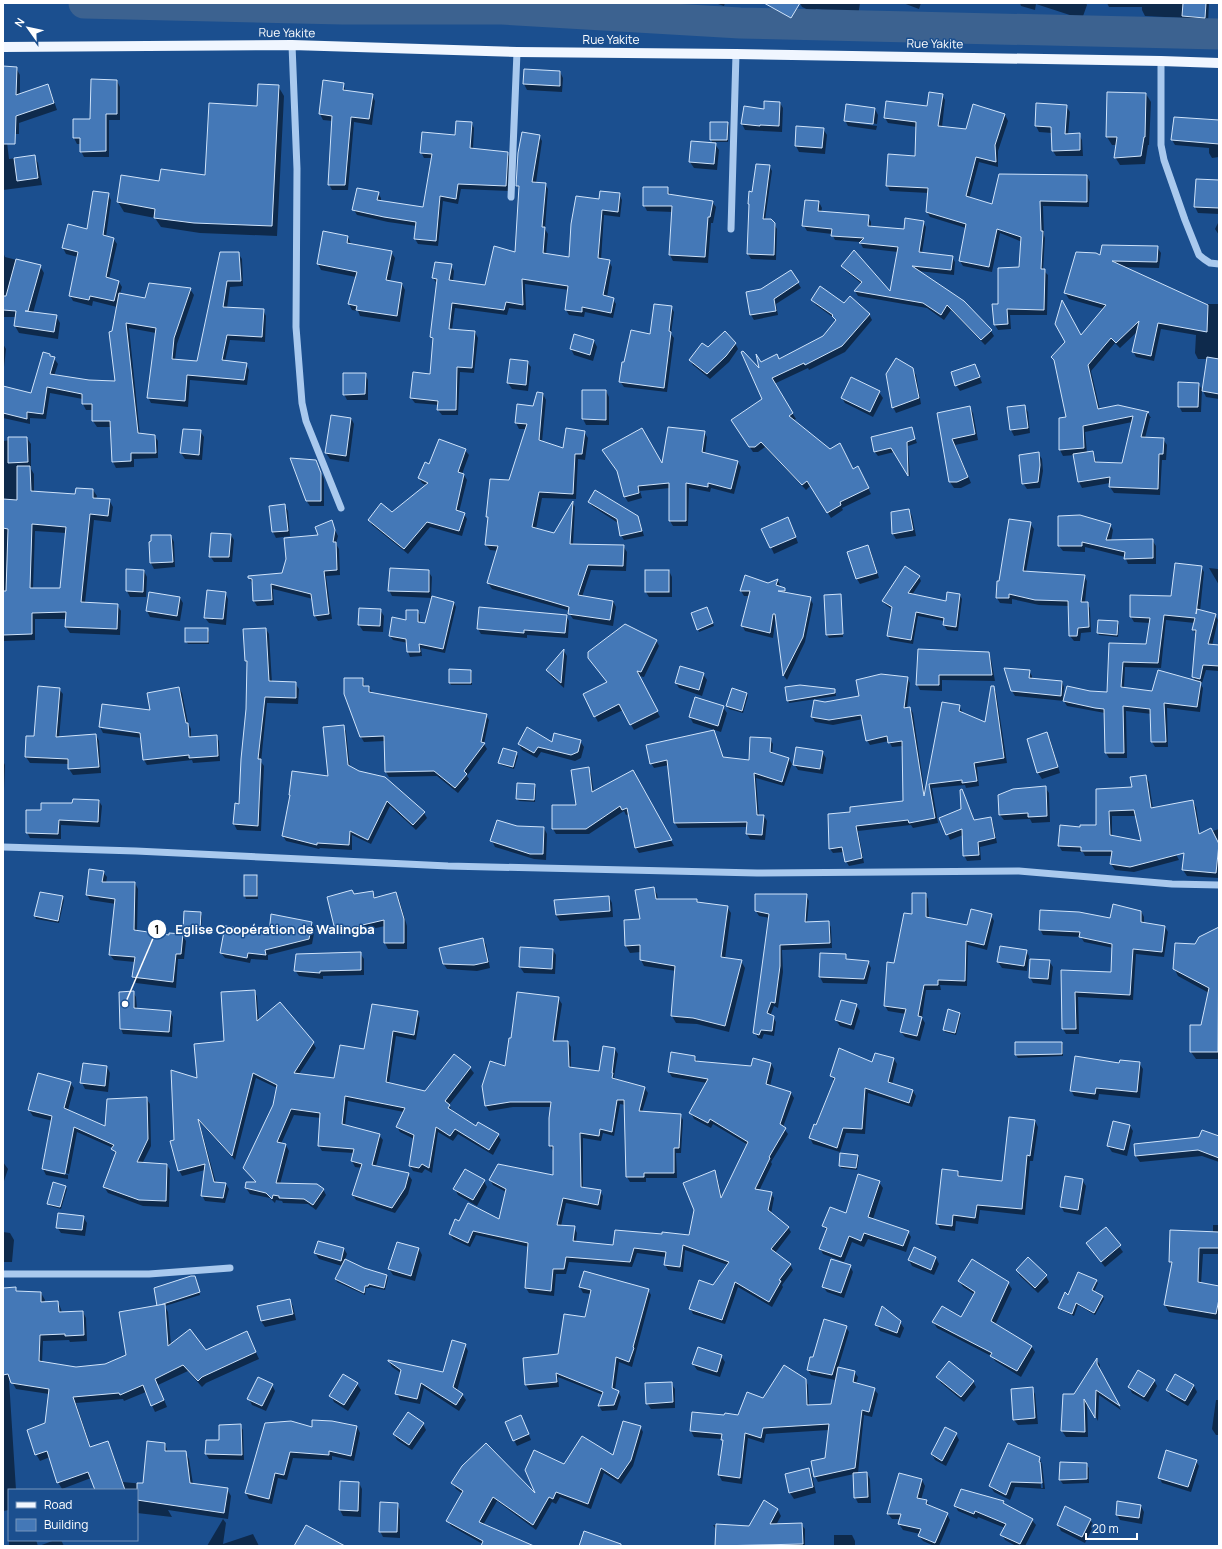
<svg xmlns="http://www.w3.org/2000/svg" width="1222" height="1549" viewBox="0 0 1222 1549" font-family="Manrope,sans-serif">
	<rect width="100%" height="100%" fill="#1b4f8f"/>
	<g fill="#0007" fill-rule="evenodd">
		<polygon points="644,3 662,3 660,10 646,6"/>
		<polygon points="715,3 725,3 724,6"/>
		<polygon points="800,3 860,3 858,16 816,9 815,13 802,7"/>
		<polygon points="903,3 921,3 919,9"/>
		<polygon points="1020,3 1086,3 1087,5 1082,19 1036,4 1035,10 1021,6"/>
		<polygon points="1107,3 1209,3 1208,23 1186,21 1184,18 1145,16 1142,10 1142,7 1109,7"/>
		<polygon points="3,67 16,68 20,75 20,94 47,85 51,92 57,110 19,123 19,134 6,134 9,159 34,156 38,163 42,185 3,190"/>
		<polygon points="525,71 560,72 563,78 562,92 527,90 524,84"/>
		<polygon points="117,81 120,87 120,120 109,120 109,157 84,157 81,151 81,144 77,144 74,138 91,120"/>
		<polygon points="343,84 346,91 372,95 375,101 372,125 354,122 348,190 332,190 329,184 333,121 323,120 320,114"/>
		<polygon points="278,86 284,96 277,236 200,233 161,227 155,218 124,212 118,202 122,176 160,183 206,177 258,107"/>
		<polygon points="1146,94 1151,102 1149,145 1148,145 1145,164 1120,165 1115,157 1117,145 1112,145 1107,137"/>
		<polygon points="942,95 945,100 942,127 966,130 1005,115 1008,121 998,151 998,167 979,162 969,199 992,205 1087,176 1090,182 1089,207 1043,206 1044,235 1045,238 1043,270 1048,275 1047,315 1010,315 1011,329 998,330 995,325 993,305 999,305 1020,268 1022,242 1000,233 992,272 963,266 960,261 966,228 930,217 927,212 929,193 890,191 887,185 916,157 917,127 888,123 885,118 927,107"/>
		<polygon points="780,103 783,108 782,132 745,130 742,124"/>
		<polygon points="1066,106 1070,112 1068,135 1079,135 1082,140 1083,156 1056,156 1053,151 1052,133 1039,132 1036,126"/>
		<polygon points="875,109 878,115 877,124 848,120 848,122 877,126 876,130 848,126 845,120"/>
		<polygon points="1175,118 1219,120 1219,157 1212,158 1209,153 1209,148 1175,145 1172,140"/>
		<polygon points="471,122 474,128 473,149 507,153 510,158 509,191 461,189 458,204 443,201 438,246 418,244 415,239 416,226 388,222 357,215 354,210 378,193 381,198 381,202 424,208 432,158 424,158 421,152 456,136"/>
		<polygon points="728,123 729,126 728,142 712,142 711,139"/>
		<polygon points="823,129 827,135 825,154 799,152 796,146"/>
		<polygon points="539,136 542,141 536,183 545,184 548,189 545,229 548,234 546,255 570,258 600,201 619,194 622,200 620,217 604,215 601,260 609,261 612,267 607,297 613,299 616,304 613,318 585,312 584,317 569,315 566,310 569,290 525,284 526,310 509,308 507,315 455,308 452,330 475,332 478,338 474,373 460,372 458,415 442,415 438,410 439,405 415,403 411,398 431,375 434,342 431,337 437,284 433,278 451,265 454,271 453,281 486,286 516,253 520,190 517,186"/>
		<polygon points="715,144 719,150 717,170 694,168 690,162"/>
		<polygon points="769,166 772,171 765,220 774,224 777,229 776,260 751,259 748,254 750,206 753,193"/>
		<polygon points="1219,181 1219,214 1198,213 1195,207"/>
		<polygon points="667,188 671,195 712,202 716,207 713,223 711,223 708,263 673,261 670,255 673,212 647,211 644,205"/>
		<polygon points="108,194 111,200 106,237 113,238 117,244 109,279 119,282 122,287 120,294 146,299 190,289 194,295 177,344 175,360 198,362 221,253 238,253 242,259 243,286 230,287 227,308 263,310 266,316 265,342 230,340 225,361 246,364 249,370 247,385 190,380 188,407 151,403 148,397 156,333 129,328 140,435 154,435 158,441 158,458 134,459 134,467 116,468 113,462 111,427 97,427 93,421 93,410 86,410 83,404 83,399 50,393 46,419 30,418 30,424 3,418 3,388 32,395 50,355 51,357 54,358 58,364 54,376 89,381 116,382 113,332 117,307 93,301 92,306 73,301 70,295 78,257 66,254 63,248 88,230"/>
		<polygon points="819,202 822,208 821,213 868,216 871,222 871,227 905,230 923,222 926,227 922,253 952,257 955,262 954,275 918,271 991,331 994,336 985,345 951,310 944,320 927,308 858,296 855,291 862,284 846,271 843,266 890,293 898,252 863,248 860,242 835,240 832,234 807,231 804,226"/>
		<polygon points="1219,221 1219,235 1215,229"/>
		<polygon points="348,237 351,244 391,252 395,258 390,282 402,284 405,290 400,322 360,316 358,311 352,310 349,304 356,277 321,270 318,264"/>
		<path d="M1157 247 1161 253 1159 268 1122 267 1203 304H1219V399L1206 397 1203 391 1208 359H1198L1195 353 1196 335 1161 329 1154 361 1136 357 1133 351 1138 331 1120 348 1115 343 1091 371 1100 410 1118 406 1148 413 1151 418H1150L1145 438 1163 439 1167 445 1166 460H1162L1160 495 1114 493 1110 487V483L1082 488 1079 482 1075 455 1063 456 1060 450 1068 418 1056 363 1052 357 1081 337 1104 309 1069 299 1065 293 1101 257ZM1132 422 1123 464 1097 463 1093 452 1087 453 1085 432Z"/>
		<polygon points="3,252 5,257 40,266 44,273 33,313 56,316 60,323 58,339 19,333 15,326 16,317 3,317"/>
		<polygon points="791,271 801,288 776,304 778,315 754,320 751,315 747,293 761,290"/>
		<polygon points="812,300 844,304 869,314 872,320 845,352 809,370 808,368 774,384 796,419 793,420 853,470 861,473 871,494 842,508 843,510 831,518 811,485 806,490 765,447 758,452 753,452 736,426 764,399 760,371 761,363 779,360 823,337 836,322 834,318 816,305"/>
		<polygon points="671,307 674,312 671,334 674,338 667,392 624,387 620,381 625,363 651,335"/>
		<polygon points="575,336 594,341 597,347 593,361 574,355 571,349"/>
		<polygon points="735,343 738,349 729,362 710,379 693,365 690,360 708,348"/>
		<polygon points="3,344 6,349 3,376"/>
		<polygon points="511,360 527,362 531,367 528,391 512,389 508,383"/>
		<polygon points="975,365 982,383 960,391 956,385"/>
		<polygon points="912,369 916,375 921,404 896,413 893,407"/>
		<polygon points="365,374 368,380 368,400 347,400 344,394"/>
		<polygon points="1198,384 1202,389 1201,412 1182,412 1179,406"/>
		<polygon points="606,391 609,397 609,425 586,425 583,419"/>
		<polygon points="879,392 883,398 873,417 845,403 842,398"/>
		<polygon points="543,394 546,400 542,442 564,449 584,432 588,438 585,460 578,459 576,499 542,498 536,529 554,535 573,503 575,507 573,545 623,546 627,552 626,571 591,570 582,597 613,601 616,607 613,626 573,619 569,613 570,611 492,589 488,583 498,551 490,550 486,545 489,520 487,517 510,481 526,429 519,429 516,423 534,407"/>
		<polygon points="1024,406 1028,412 1030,433 1014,436 1011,430"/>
		<polygon points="970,408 973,413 978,440 955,445 971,483 961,488 954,488 950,482 938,414"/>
		<polygon points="351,418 354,424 349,462 330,459 326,453"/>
		<polygon points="911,428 917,443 908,446 910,477 894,452 878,456 875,452 872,437"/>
		<polygon points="200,431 204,437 202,460 185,459 181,453"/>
		<polygon points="704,432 707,437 705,454 738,462 741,467 734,494 711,488 710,492 689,488 688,526 673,526 670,521 670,488 640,491 642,498 628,502 625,497 619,475 663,466"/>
		<path d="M27 438 31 444V469L34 474V493L76 495 93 490 97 496 96 499 109 500 113 507 111 522 94 520 85 603 117 605 121 611 120 635 70 633 66 627V619H35V640L3 641V441ZM35 531 66 533 61 589H33Z"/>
		<polygon points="465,450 469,455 462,474 464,475 467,480 459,512 464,514 467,519 462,536 430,527 408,554 372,525 369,520 392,513 426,485 422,483 419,478 430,465"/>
		<polygon points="1038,453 1042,459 1043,471 1040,488 1027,489 1023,483"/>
		<polygon points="316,461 324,479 324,506 310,506 306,500"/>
		<polygon points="589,502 637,516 640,522 644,536 624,540 621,535 618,523 592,506"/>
		<polygon points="284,505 288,511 290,536 276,538 273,532 270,506"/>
		<polygon points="909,510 912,516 916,536 896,539 893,534"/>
		<polygon points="331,522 338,536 336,544 339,549 340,575 326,576 332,619 318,621 315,616 313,599 273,589 274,605 257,606 254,601 253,584 249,578 283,574"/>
		<polygon points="1030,523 1034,529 1026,572 1084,576 1087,581 1085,603 1087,603 1090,608 1091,632 1081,633 1080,641 1074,641 1070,636 1069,606 1039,605 1012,599 1012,604 1000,603 997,598 1000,582"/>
		<polygon points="791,524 798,543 774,554 763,529"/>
		<polygon points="1110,524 1113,530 1111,541 1152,540 1156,546 1156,564 1128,564 1125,557 1085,547 1085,552 1063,551 1059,546"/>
		<polygon points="231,535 234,540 232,562 214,562 210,556"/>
		<polygon points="171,536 174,542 175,567 154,569 151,563 152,542"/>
		<polygon points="1219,541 1219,585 1209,568 1218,569"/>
		<polygon points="868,546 871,552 879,578 860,584 857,579"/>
		<path d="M1201 567 1204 572 1200 611 1215 615 1218 620 1212 646H1219V671L1206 670 1202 683H1200L1203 688 1200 712 1167 708 1168 747H1155L1152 742V714L1126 711 1127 758H1109L1106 753 1105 713 1067 706 1064 701 1015 696 1012 691 1029 671 1032 676V679L1062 682 1064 687 1063 699 1090 692 1108 693 1110 644 1147 645 1150 623 1134 622 1131 617 1172 598ZM1166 620 1195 623 1193 629 1196 635 1193 677 1196 682 1153 692 1124 688 1125 667 1161 668Z"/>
		<polygon points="144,571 147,577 146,597 130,597 127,591"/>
		<polygon points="428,571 432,577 431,597 454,603 456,607 445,653 421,648 422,656 410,657 408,652 408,643 393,640 390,636 417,611 420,615 420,624 426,625 432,598 392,596 389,590"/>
		<polygon points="669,571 672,577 672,597 649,597 646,592"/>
		<polygon points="919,577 921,581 912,595 947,602 959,594 962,599 958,631 947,630 944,625 944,621 918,616 913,644 890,640 888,635 893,610 886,605 883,601"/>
		<polygon points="778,580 780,585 780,587 784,589 787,594 810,598 813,604 805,642 787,680 784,676 776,616 773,638 745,631 742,625 749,596 744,596 741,591"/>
		<polygon points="149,593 180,598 183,603 180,621 150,617 147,611"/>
		<polygon points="225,593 228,599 226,625 209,623 205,618"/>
		<polygon points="840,595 841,598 843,637 829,638 827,635 825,596"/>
		<polygon points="707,608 714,626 699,632 698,629"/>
		<polygon points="360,609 380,610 384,616 383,632 363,631 359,625"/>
		<polygon points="566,616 569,621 568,638 527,635 527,638 481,634 478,629"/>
		<polygon points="1117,622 1119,625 1118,637 1099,635 1098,633"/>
		<polygon points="207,629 209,632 209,644 188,644 186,641"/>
		<polygon points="266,629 269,634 272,683 295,683 299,689 298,704 267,703 261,762 264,766 261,831 237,830 234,824 240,805 247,709 248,665 246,661 244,630"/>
		<polygon points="656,640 659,646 644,677 639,676 660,717 634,730 623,710 598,722 595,716 608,683 593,663"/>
		<polygon points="564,651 567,656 564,688 551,676 547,670"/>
		<polygon points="988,653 991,659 995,681 942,680 942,691 920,690 917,684"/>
		<polygon points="470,671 472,673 472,685 451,685 450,683"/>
		<polygon points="703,674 707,680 702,696 679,688 676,683"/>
		<polygon points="907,678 910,683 907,708 910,708 913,713 925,794 959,706 962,711 962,713 986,723 993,687 996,692 1007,763 977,767 979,786 966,788 965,785 932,788 938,823 913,828 911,825 858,831 864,863 849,866 846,861 844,852 833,853 830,849 851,813 904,802 903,746 892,747 889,741 870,745 867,740 863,719 833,725 815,722 812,717 825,703 861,697"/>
		<polygon points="363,679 365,687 369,687 372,693 486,715 489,720 484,744 487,749 467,776 469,779 458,793 437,776 389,777 386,772 385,741 364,742 361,737"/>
		<path d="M179 688 182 693 188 723 191 729V737L216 736 219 741 220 761 193 763 192 760 147 765 144 760 142 738 103 733 100 727 102 705 152 712ZM102 727 146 732 145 734 102 729Z"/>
		<polygon points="59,689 63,694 59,738 96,735 99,741 101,773 73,775 69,769 69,764 30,763 26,757"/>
		<polygon points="835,690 836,696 789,703 788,700"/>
		<polygon points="747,693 748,696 743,713 729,709 727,706"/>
		<polygon points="723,707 727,713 721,732 693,723 690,717"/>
		<polygon points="343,726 346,731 350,767 424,813 427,818 416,830 390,806 371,844 352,835 352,850 320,848 319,849 286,841 283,836 291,797 290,795 330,777"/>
		<polygon points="714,731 723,758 750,761 770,739 773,744 772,754 789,759 792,764 784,786 756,778 759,816 764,816 767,821 765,840 750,839 747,834 747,827 678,828 675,823 669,765 654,768 651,763"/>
		<polygon points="1047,733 1050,739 1060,773 1042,779 1038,773 1028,739"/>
		<polygon points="580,741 584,747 581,758 575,761 541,752 537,758 522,750 519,744 552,743"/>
		<polygon points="822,752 826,758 823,774 798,770 794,764"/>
		<polygon points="516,753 518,756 514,769 501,765 500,763"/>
		<polygon points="3,761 5,765 4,790 3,790"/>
		<polygon points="588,768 591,774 594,792 633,771 674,846 639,853 636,848 629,814 626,815 624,811 589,834 556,834 553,829 577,806"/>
		<path d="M1145 776 1149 782 1153 809 1192 801 1196 807 1200 831 1191 838 1219 829V878L1187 876 1183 870 1185 842 1174 850 1179 860 1134 872 1115 870 1111 864 1113 856H1085L1083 852 1062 851 1059 846 1081 828 1097 826V789L1133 788ZM1112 816H1136L1143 842 1112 837Z"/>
		<polygon points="534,785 536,788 535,802 519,801 517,799"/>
		<polygon points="1045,787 1049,793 1050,822 1032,823 1030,819 1004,820 1000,815"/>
		<polygon points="962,790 975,821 990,818 993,823 997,843 980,847 981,860 967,861 964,855 963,835 950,840 941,818 962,810"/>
		<polygon points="99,801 102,806 100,827 61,825 61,839 30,838 27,832 42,811 73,804"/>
		<polygon points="517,827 544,828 547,834 546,860 534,859 495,847 492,841"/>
		<polygon points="103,872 107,877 106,883 135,883 138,889 137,932 170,936 182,935 186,941 184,959 178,959 176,988 136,983 133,977 135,962 114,960 110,955 116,904 90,900 87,895"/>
		<polygon points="245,876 257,876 258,878 258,899 246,899 245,896"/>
		<polygon points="653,888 657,894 658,900 697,900 699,903 727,907 731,913 725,959 741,961 745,968 729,1032 697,1024 676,1023 672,1016 676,971 644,966 641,960 641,952 630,953 626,946 625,921 641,920"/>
		<polygon points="372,892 376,898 396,893 399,899 407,926 407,949 388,949 385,943 385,926 340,936 336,930 354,895"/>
		<polygon points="925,894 928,899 929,918 968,926 991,915 994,921 987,950 968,945 967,986 940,985 941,990 926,990 922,1018 925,1023 920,1041 905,1037 901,1032 906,1014 888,1011 885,1006 895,964 913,915"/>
		<polygon points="806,895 809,901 807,923 828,922 831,927 832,948 782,950 783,972 778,1008 774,1006 770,1016 773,1017 776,1022 774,1036 764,1034 762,1039 758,1038 755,1033 770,918 759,916 756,911"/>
		<polygon points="62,897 64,900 59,923 36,919 35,916"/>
		<polygon points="609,897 612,903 613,917 560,921 556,915"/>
		<polygon points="1141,911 1144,917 1144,924 1165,927 1168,932 1164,957 1136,954 1133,1000 1078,997 1079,1034 1066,1034 1063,1029 1062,971 1112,973 1113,948 1084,942 1081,937 1043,935 1040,929 1110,919"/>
		<polygon points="200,913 202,916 201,933 186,932 184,930"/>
		<polygon points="311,923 315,928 312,944 268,955 268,960 251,959 250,963 225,958 221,953 270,935"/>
		<polygon points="1215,930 1219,931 1219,1059 1196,1059 1191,1052 1202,1026 1209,993 1178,976 1174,968 1196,946"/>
		<polygon points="483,939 486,945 490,968 477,971 447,969 443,963"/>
		<polygon points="553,950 556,955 555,974 524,973 520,967"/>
		<polygon points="1026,951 1029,956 1027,971 1002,968 998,962"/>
		<polygon points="360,953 364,959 364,975 323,976 323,979 299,976 295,970"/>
		<polygon points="821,954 845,955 848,961 868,962 871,968 867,984 823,983 820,977"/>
		<polygon points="1049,961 1053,967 1051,985 1033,983 1030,977"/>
		<polygon points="254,991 257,996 259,1021 313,1043 316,1048 299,1074 335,1079 365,1050 417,1012 420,1018 416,1040 396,1036 389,1084 426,1092 470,1068 474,1073 449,1105 452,1111 476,1127 498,1135 501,1140 493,1155 458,1134 453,1141 438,1132 432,1173 425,1169 422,1173 413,1171 410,1166 414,1139 400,1132 397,1127 404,1112 348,1101 345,1126 379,1135 383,1140 376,1166 408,1174 412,1180 408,1194 395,1213 356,1200 353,1195 362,1168 355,1167 352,1161 354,1153 322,1151 319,1146 321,1118 294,1115 281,1144 286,1145 289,1151 280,1184 323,1189 326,1195 316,1210 308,1204 283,1203 282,1201 276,1200 275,1203 270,1198 250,1194 246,1188 256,1183 244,1168 274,1105 277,1088 256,1078 235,1160 199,1121 216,1183 226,1184 229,1189 225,1203 205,1201 202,1195 205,1170 182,1176 179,1170 175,1141 199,1079 225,1042"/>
		<polygon points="133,992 136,997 137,1009 170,1012 173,1017 172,1037 123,1034 121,1029"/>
		<polygon points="558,998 562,1004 556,1042 568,1042 571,1047 571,1068 600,1072 615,1049 618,1054 614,1077 616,1079 644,1087 648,1093 642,1112 680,1114 683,1120 681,1153 676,1153 677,1178 646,1178 646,1182 630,1182 627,1177 625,1105 620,1104 614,1136 603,1133 601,1141 583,1138 583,1188 600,1191 603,1196 601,1210 566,1203 561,1226 574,1227 577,1233 576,1243 614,1246 690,1236 714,1171 717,1176 722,1198 748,1145 713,1124 711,1128 694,1119 691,1113 707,1083 672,1077 669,1072 695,1057 698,1062 752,1067 771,1063 774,1069 770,1086 791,1093 794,1098 783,1127 788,1134 771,1162 772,1164 759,1191 771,1193 774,1198 771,1214 788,1227 791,1232 775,1253 790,1264 793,1270 782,1285 783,1287 772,1307 738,1287 725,1324 693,1314 690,1308 713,1286 728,1265 685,1250 683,1272 668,1270 665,1265 666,1257 637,1253 632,1267 569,1262 566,1274 556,1274 554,1296 529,1293 526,1288 529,1247 476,1235 470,1247 453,1239 450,1234 459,1222 500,1220 506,1192 493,1185 490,1180 554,1176 553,1151 550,1146 551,1107 513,1107 489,1111 486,1106 483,1086 506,1068"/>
		<polygon points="856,1005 860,1011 854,1030 840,1026 836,1020"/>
		<polygon points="960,1013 961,1016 956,1035 945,1032 944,1029"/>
		<polygon points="1016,1043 1061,1043 1063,1045 1063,1056 1018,1058 1016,1055"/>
		<polygon points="894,1059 897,1064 892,1084 913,1091 916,1096 912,1107 868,1093 865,1134 846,1133 840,1152 813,1144 810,1138 834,1081 831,1075 873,1063"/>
		<polygon points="1139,1063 1143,1069 1140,1098 1099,1094 1098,1100 1074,1096 1071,1090 1120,1064"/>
		<polygon points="84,1064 107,1067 110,1073 108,1092 85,1089 82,1083"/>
		<polygon points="70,1082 74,1088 68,1110 106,1127 146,1098 150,1104 151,1146 142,1164 167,1165 170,1170 169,1207 143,1206 108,1193 104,1187 116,1156 113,1148 77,1132 69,1174 46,1169 46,1171 68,1175 68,1179 46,1175 43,1169 53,1121 33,1116 29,1110"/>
		<polygon points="1035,1121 1038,1127 1033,1161 1030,1161 1025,1215 980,1210 978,1224 956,1221 955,1231 940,1229 937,1223 958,1172 961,1178 1003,1182"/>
		<polygon points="1113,1122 1130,1126 1133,1131 1127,1156 1112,1152 1108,1146"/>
		<polygon points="1219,1138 1219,1162 1202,1156 1140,1162 1136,1156 1135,1145"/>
		<polygon points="858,1156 859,1158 857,1170 841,1168 840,1165"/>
		<polygon points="3,1162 8,1169 3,1184"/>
		<polygon points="1082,1180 1086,1186 1081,1215 1064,1212 1061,1206"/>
		<polygon points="484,1181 487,1187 477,1206 458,1195 455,1189"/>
		<polygon points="879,1182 883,1188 873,1219 908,1232 911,1237 906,1252 868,1239 864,1247 852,1242 844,1262 823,1254 820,1248 827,1231 823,1226 846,1214"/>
		<polygon points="54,1183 66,1187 67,1189 61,1209 50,1206 48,1203"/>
		<polygon points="83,1217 87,1223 85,1236 61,1233 57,1227"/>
		<polygon points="1213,1225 1219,1225 1219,1254 1203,1254 1201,1284 1219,1287 1219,1320 1169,1312 1165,1305 1172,1266 1170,1261 1213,1233"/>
		<polygon points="1106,1228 1123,1252 1105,1267 1087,1244"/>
		<polygon points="3,1232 10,1233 14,1240 12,1262 3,1262"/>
		<polygon points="397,1243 419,1249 422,1255 415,1281 393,1275 389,1269"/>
		<polygon points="914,1248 936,1258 939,1264 934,1275 912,1266 909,1260"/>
		<polygon points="344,1249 347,1254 345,1260 363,1269 387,1275 388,1278 385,1290 370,1287 369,1288 366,1288 365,1295 337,1282 336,1279 342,1266 319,1259 315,1253"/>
		<polygon points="850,1266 853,1272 844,1298 827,1292 823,1287"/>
		<polygon points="1017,1270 1046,1276 1049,1282 1038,1293 1020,1276"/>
		<polygon points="196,1279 200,1295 165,1306 168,1312 171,1345 205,1351 250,1339 259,1359 206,1383 202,1387 188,1371 158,1385 167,1407 155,1412 146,1392 124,1401 123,1399 76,1403 91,1448 107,1442 111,1449 123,1482 144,1484 165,1444 168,1452 185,1452 189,1459 193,1484 227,1489 231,1496 228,1519 168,1510 172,1517 137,1513 137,1490 96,1490 91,1478 62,1489 58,1482 50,1457 40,1461 36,1454 46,1424 49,1394 16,1389 11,1380 9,1380 16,1490 9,1490 9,1510 3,1511 3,1289 15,1288 18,1293 41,1293 45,1300 44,1303 58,1302 61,1309 62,1313 83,1312 86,1318 87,1341 70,1342 69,1340 43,1341 42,1363 76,1368 105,1365 127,1356 158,1305"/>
		<polygon points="959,1281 1008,1283 1012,1289 995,1325 1032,1347 1035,1352 1021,1377 995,1361 993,1357 937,1328 933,1322 962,1319 974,1294 963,1287"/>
		<polygon points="1096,1281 1098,1283 1094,1292 1103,1296 1104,1299 1095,1315 1078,1305 1074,1316 1061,1310 1059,1308 1068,1297"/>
		<polygon points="580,1287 648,1290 651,1295 632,1367 619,1362 615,1390 618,1391 621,1397 617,1410 602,1411 599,1406 603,1395 558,1377 559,1387 529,1390 526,1385 559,1355 585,1318 591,1294 583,1293"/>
		<polygon points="289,1300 293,1306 296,1320 265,1327 261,1321 259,1307"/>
		<polygon points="900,1322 904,1328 900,1338 880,1331 877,1325"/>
		<polygon points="846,1327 849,1332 838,1368 854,1372 858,1377 856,1384 874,1389 878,1394 872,1417 864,1415 858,1473 867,1473 870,1479 871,1503 858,1503 855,1497 854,1474 818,1482 815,1476 826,1459 829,1430 766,1434 764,1443 748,1438 742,1484 722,1481 719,1475 724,1442 722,1439 694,1437 691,1431 692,1413 725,1416 739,1416 763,1400 805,1379 808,1385 809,1406 832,1404 838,1376 836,1376 835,1380 811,1375 808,1370 813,1358"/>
		<polygon points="465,1345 468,1351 457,1391 462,1394 466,1400 459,1411 424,1388 420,1404 400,1400 397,1394 401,1373 392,1367 389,1362 444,1373"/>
		<polygon points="721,1356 725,1362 720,1377 697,1370 693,1364"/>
		<polygon points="1097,1360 1100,1365 1100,1371 1121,1410 1099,1395 1098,1421 1087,1401 1088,1437 1066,1437 1062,1431 1074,1395"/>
		<polygon points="1176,1375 1194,1386 1197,1392 1188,1406 1171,1396 1167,1390"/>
		<polygon points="938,1377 973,1381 976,1387 964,1402 941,1383"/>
		<polygon points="1154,1380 1157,1386 1148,1402 1132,1393 1129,1387"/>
		<polygon points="671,1383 675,1389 675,1408 651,1409 647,1403"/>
		<polygon points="357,1384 361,1390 348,1411 334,1402 331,1396"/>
		<polygon points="272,1385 275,1391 266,1411 252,1405 249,1399"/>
		<polygon points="1032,1388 1035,1394 1038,1424 1018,1425 1014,1420"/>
		<polygon points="1216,1400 1219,1400 1219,1435 1216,1435 1212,1429"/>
		<polygon points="332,1422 357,1427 360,1433 354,1461 332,1456 332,1460 293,1458 287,1480 278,1478 272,1504 249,1499 246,1493 312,1428"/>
		<polygon points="524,1422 531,1440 517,1446 514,1440"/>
		<polygon points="423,1424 426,1430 412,1450 397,1440 394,1434"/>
		<polygon points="240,1425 243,1430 244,1460 209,1459 206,1454"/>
		<polygon points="640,1426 643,1432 633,1466 621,1484 604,1473 591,1509 560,1497 556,1504 552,1502 536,1530 497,1501 483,1525 531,1546 486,1546 451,1526 448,1521 463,1494 456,1489 453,1483 537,1497 565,1465 613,1457"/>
		<polygon points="956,1434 959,1440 946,1466 935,1460 932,1454"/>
		<path d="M1039 1458 1042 1464 1045 1489 1015 1487 1010 1500 994 1492 990 1486ZM1039 1462 1041 1464 1043 1488H1041Z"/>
		<polygon points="1196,1461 1199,1466 1191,1492 1162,1483 1159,1477"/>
		<polygon points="1086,1464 1089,1468 1089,1483 1063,1484 1060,1480"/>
		<polygon points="808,1469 812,1475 816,1493 794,1499 790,1493 786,1475"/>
		<polygon points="899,1474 922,1480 925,1486 921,1500 927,1501 930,1507 947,1514 950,1520 939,1546 934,1546 923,1541 919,1536 920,1534 903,1530 899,1524 900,1519 892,1519 888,1514"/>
		<polygon points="359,1483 362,1489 361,1517 343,1516 340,1510"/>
		<polygon points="1003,1501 1006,1506 1032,1520 1036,1525 1025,1546 1016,1546 1005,1540 1002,1535 1005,1528 978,1517 977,1519 958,1511 955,1505"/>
		<polygon points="764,1502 778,1510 781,1516 776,1525 801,1524 805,1529 805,1546 742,1546 736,1542 736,1546 716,1546 717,1531 713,1525 749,1527"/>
		<polygon points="397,1504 400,1510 400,1538 383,1537 380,1531"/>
		<polygon points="1141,1506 1144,1512 1142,1524 1120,1520 1117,1515"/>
		<polygon points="223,1519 226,1523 223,1544 253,1534 259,1546 207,1546"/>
		<polygon points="1090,1520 1094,1525 1085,1543 1061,1531 1058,1525"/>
		<polygon points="834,1535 852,1535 855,1541 855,1546 834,1546"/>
		<polygon points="9,1536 9,1540 36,1540 38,1546 9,1546"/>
		<polygon points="55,1540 61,1540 64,1546 39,1546"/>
	</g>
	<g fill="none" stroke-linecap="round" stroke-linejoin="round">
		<polyline stroke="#3c6290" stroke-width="31" points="84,3 343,9 502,9 740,23 1219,34"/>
	</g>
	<g fill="#4478b7" stroke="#cfe3fa" fill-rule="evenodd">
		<polygon points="764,3 800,3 791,18"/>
		<polygon points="1183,3 1206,3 1205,18 1182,16"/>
		<polygon points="3,66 17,67 16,95 48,84 54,103 16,116 15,144 3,144"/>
		<polygon points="524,69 560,71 560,86 523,84"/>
		<polygon points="91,79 117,80 117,114 106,114 106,151 80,152 80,138 73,138 73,119 90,119"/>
		<polygon points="323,80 344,83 343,90 373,94 369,119 351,117 345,185 328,185 332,116 319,114"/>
		<polygon points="258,84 279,85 272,226 194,223 154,218 155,209 117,202 121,175 159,181 161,169 205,175 209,103 257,106"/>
		<polygon points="929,92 943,94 938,126 966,129 973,104 1005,114 995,145 996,162 976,157 966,196 992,204 999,174 1087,175 1087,202 1040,201 1041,231 1043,231 1041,269 1045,269 1044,310 1007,309 1008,324 994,325 992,304 998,304 998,268 1019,267 1021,237 997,229 989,267 959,261 966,224 926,212 928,188 886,186 888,154 915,156 916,122 884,118 886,101 927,106"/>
		<polygon points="1107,92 1146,93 1145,137 1144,137 1141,156 1114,158 1117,137 1106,137"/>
		<polygon points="764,101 780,102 779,126 760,125 760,126 741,124 744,106 764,109"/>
		<polygon points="1036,103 1067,105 1065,134 1080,133 1080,150 1052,151 1051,127 1035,126"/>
		<polygon points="846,104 875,108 873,124 844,121"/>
		<polygon points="1174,117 1219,120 1219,144 1171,140"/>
		<polygon points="456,121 472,122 470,148 508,152 506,186 458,184 456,199 440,196 436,241 414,239 416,222 384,217 352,210 357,188 379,192 377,200 423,207 432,154 420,153 422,132 455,135"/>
		<polygon points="710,122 728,122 727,140 710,140"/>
		<polygon points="796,126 824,128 822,148 795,146"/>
		<polygon points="522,132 540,135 532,182 546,183 542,227 545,227 543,253 569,257 571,224 576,196 599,199 600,191 620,193 618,212 602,210 598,258 610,260 603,295 614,298 611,313 582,307 582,312 565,310 568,286 522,279 523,305 506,302 504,310 452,303 449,329 475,331 472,368 457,367 456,410 437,410 438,401 410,398 413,372 430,374 433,338 430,337 437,279 432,278 435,262 452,264 449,280 485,285 494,246 515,252 519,186 516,186 518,153"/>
		<polygon points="691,141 716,143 714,164 689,162"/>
		<polygon points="35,155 38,178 17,181 14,158"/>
		<polygon points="756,164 770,165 763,219 771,219 775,223 774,255 747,254 749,204 748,204 749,191 752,192"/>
		<polygon points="1196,179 1219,180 1219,208 1194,207"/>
		<polygon points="643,187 668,187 668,194 713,201 710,217 708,217 705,257 669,255 672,206 643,206"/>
		<polygon points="93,191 109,193 103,235 114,238 106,277 119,281 114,301 90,296 89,300 69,296 78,252 62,248 68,224 87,229"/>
		<polygon points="805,200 819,201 818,211 869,215 868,226 904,229 905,218 924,221 919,252 953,256 951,270 912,266 964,301 992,330 981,340 947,305 941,315 923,303 854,291 862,282 841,266 854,250 890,291 898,247 859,243 864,238 831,236 832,229 802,226"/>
		<polygon points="323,231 348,236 347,243 392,251 386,280 402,283 397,316 356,310 357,306 348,304 357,272 317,264"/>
		<polygon points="1102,245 1158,246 1157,262 1112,261 1208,305 1207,332 1158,323 1151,356 1132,352 1139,321 1116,343 1111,338 1088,365 1098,409 1118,405 1149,412 1147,413 1141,437 1164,438 1163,454 1159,454 1158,489 1109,487 1110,477 1078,482 1073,454 1093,451 1095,462 1122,463 1133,416 1083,426 1084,448 1059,450 1059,418 1066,417 1054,360 1051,357 1065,342 1055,324 1062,300 1081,335 1106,305 1064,293 1076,252 1096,253 1100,255"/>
		<polygon points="220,252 239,252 241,281 227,281 223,307 264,309 262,337 227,335 222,360 247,363 244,380 187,375 185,401 147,398 156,328 126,323 138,433 155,435 156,453 131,453 131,461 112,462 110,421 92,421 92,404 82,404 82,394 47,387 43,414 27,412 27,419 3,413 3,386 31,393 43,352 50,354 50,356 55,357 50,374 89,380 115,381 109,332 112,331 119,293 145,298 149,283 191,288 174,338 172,359 197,361"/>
		<polygon points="16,259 41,265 28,311 25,311 57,315 54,332 14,326 16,311 3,310 3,296 6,296"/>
		<polygon points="791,270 799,282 774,299 776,311 750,315 746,292 761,289"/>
		<polygon points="820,286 844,303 850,296 870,314 842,346 805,365 804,363 772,378 793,413 789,416 830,449 840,443 853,469 858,466 869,488 840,502 841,505 827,513 807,481 802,485 761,442 755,447 749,447 731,420 762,399 741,352 743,351 759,368 756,354 761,362 777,354 779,359 823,336 836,320 832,316 833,315 811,300"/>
		<polygon points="654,304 672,306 669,331 671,332 664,388 619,382 622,362 624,362 631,330 650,334"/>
		<polygon points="725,331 736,343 726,356 707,374 689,360 702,343 708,347"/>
		<polygon points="574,334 594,340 590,355 570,349"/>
		<polygon points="1207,357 1219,359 1219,394 1202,391"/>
		<polygon points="896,358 913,368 919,398 892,408 886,374"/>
		<polygon points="510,359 528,361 526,385 507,383"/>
		<polygon points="975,364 980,377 955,386 951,372"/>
		<polygon points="343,373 366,373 365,394 343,395"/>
		<polygon points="851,377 880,391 870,412 841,398"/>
		<polygon points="1178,382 1199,383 1198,407 1178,407"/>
		<polygon points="582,390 606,390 606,420 582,419"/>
		<polygon points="537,392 543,393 539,440 563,448 566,428 585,431 582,454 575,454 573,494 539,492 532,527 554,533 573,501 570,544 624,545 623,566 588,565 578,595 613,601 610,620 568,614 569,607 487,583 498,546 485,545 488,517 486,517 490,479 509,480 527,424 515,423 517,404 533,406"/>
		<polygon points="1025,405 1028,428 1010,430 1007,407"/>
		<polygon points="970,406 975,434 952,439 968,477 957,482 949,482 937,413"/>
		<polygon points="331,415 351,418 346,456 325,453"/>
		<polygon points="668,427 705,431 702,452 738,461 731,489 708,483 708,487 686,483 686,521 669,521 669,483 638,486 639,493 624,497 617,471 602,450 642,428 662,463"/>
		<polygon points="912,427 915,439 907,442 908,476 891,448 874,452 871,437"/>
		<polygon points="183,429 201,430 199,455 180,453"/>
		<polygon points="8,437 27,437 28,462 8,463"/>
		<polygon points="439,439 466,449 458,472 464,474 456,510 465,513 459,531 427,522 404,549 368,520 381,503 392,512 428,483 418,478 425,462 429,464"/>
		<polygon points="1039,452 1040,465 1038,482 1022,484 1019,455"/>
		<polygon points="290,458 316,460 321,473 321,501 306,501"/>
		<path d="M17 466H30L31 491 75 494 76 488 93 489V498L110 499 108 516 90 514 81 602 118 604 117 629 65 627 66 612 32 613V634L3 635V591H6L8 529 3 528V499L17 500ZM32 524 66 527 60 588H30Z"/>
		<polygon points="595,490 638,516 642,531 620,536 617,519 588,502"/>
		<polygon points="285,504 288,531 272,532 269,506"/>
		<polygon points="909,509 913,530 892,534 891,512"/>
		<polygon points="1080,515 1111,524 1106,540 1153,539 1153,558 1124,559 1125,552 1082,542 1082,546 1058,546 1058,516"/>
		<polygon points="788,517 796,537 770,548 761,529"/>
		<polygon points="1009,519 1031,522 1023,571 1085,575 1081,602 1088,602 1089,627 1078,628 1077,636 1069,636 1068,601 1035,600 1009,594 1009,598 996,598 997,581 999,581"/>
		<polygon points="332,520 335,530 333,542 336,542 337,570 324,571 329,614 314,616 311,594 271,584 272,600 253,601 252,579 248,578 248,576 282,573 286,559 284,538 318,535 315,527"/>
		<polygon points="211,533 231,534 229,557 209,557"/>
		<polygon points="151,535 171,535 173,562 150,563 149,542 151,541"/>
		<polygon points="868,545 877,573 856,579 847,552"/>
		<polygon points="1175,563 1202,566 1196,614 1197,609 1216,614 1208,644 1219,645 1219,666 1203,665 1200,679 1192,677 1196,630 1192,630 1195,618 1164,615 1158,663 1123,662 1121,687 1152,691 1158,670 1201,682 1197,707 1164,703 1166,742 1151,742 1150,709 1123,706 1124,753 1105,753 1104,709 1095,708 1063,701 1067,686 1090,691 1107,692 1109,643 1146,644 1150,618 1130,617 1130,595 1171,596"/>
		<polygon points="905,566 920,576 908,593 946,601 947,592 960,594 956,627 943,625 944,618 916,612 911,640 887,636 892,607 882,601"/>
		<polygon points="390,568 429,570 429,592 388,591"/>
		<polygon points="126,569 144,570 143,592 126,591"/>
		<rect x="645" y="570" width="24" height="22"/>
		<polygon points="745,575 768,583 778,579 776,585 785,588 785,591 778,591 811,597 803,637 783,676 775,614 773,614 770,633 741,626 750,591 740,591"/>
		<polygon points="207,590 226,592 223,619 204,618"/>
		<polygon points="149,592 180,597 177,616 146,611"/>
		<polygon points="841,594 843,634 826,635 824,595"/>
		<polygon points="432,596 454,602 443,649 419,644 420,652 407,652 406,639 389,636 392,617 406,620 406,610 418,610 418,622 425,623"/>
		<polygon points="479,607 567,615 565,633 524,630 524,633 477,629"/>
		<polygon points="707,607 713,623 697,630 691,613"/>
		<polygon points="359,608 381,609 380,626 358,625"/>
		<polygon points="1098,620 1118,621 1117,635 1097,633"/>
		<polygon points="625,624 657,640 641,672 637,671 658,711 630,725 619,704 594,717 583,694 607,682 588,658 588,652"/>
		<rect x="185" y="628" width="23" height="14"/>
		<polygon points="266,628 269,681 296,682 296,698 265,697 258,759 261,759 258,826 233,824 235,803 239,804 241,759 246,709 247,661 245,661 243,629"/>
		<polygon points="564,649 561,683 546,670"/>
		<polygon points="918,649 989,652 992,675 939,675 939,685 916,685"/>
		<polygon points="680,666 704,673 699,690 675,683"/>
		<polygon points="1004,668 1030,670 1029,678 1062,681 1061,696 1011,691"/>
		<polygon points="449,669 471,670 471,683 449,683"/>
		<polygon points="881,674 908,677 904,708 910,707 924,796 942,702 960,705 959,711 985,722 991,686 994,686 1004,758 974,763 977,781 962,783 962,780 929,784 935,818 909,823 908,820 856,826 862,858 845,862 842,847 829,849 828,814 850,812 850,807 903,801 902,741 888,743 887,736 866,741 861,715 829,720 811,717 814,700 825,702 859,696 856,680"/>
		<polygon points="344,678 363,678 363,686 369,686 369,692 487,714 481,742 485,743 464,771 467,774 455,788 434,771 385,772 384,736 360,737 344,694"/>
		<polygon points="800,685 835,689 835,693 787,701 785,687"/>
		<polygon points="38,686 60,688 56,737 96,734 99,767 68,769 68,759 25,757 26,736 34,736"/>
		<polygon points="179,687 186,723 188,723 189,737 217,735 218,756 189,758 189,755 143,760 140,733 99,727 102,704 150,710 147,693"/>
		<polygon points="732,688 747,693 742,711 726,706"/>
		<polygon points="695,697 724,706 718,726 689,717"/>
		<polygon points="344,725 348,765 359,771 385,777 425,812 413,825 387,801 368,840 350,831 349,845 317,843 317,845 282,836 290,795 289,795 292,771 328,776 323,727"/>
		<polygon points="527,727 552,742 554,733 581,740 578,752 571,755 538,747 534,753 518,744"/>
		<polygon points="714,730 723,757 749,760 750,737 771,738 770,752 789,758 782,782 754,773 757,815 764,815 762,835 746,834 747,822 674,823 667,760 650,764 646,745"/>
		<polygon points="1047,732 1058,767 1037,773 1027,739"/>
		<polygon points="796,747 823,751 820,769 793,765"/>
		<polygon points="503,748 517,752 513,767 498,763"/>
		<polygon points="589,767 592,792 633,770 672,840 635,848 627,808 622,810 620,806 586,829 552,829 552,805 576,805 571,770"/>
		<path d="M1146 775 1151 808 1193 800 1199 834 1211 828 1219 844 1216 873 1182 870 1184 853 1130 867 1110 864 1112 851H1081V847L1058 846 1060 825 1080 827V825H1096V789L1132 787 1130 777ZM1134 810 1141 841 1110 835 1109 811Z"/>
		<polygon points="517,783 535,784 534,800 516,799"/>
		<polygon points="1046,786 1047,816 1028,817 1028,813 999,815 998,795 1013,789"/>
		<polygon points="962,789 974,820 991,817 995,838 978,842 979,855 963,856 962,829 946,835 939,818 961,809 960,790"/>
		<polygon points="73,799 99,800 98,822 59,820 58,834 26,833 26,810 41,810 41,803 72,803"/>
		<polygon points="497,820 517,826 544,827 543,854 530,854 490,841"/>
		<polygon points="89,869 104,871 102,882 135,882 134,930 169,935 169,933 183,934 181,954 176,954 173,982 132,977 135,957 109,955 115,899 86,895"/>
		<rect x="244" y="875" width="13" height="21"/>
		<polygon points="654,887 656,899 697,899 697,902 728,906 721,957 742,960 725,1026 693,1018 671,1016 675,966 640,960 640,945 625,946 624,920 640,919 635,890"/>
		<polygon points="352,890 354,894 373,891 374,898 396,892 404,919 404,943 384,943 384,920 341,930 335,930 327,897"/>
		<polygon points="40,892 63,896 58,921 34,916"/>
		<polygon points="912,893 926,893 926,917 967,925 971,909 992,914 984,945 966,941 965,981 938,980 938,985 924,985 918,1016 922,1017 917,1036 900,1032 906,1009 884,1006 887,962 894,963 904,913 912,914"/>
		<polygon points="755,894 807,894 805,922 829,921 830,943 780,945 780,966 775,1003 771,1002 767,1013 774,1016 772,1031 761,1030 759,1035 753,1033 769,914 755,911"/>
		<polygon points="609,896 610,911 556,915 554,900"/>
		<polygon points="1113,904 1141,911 1141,922 1165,926 1162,952 1133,949 1130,995 1075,992 1076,1029 1062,1029 1061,970 1111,972 1112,944 1079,937 1080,932 1039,930 1040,910 1079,912 1110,918"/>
		<polygon points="184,911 201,912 200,931 183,930"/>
		<polygon points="271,914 312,922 309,939 265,950 266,955 248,953 247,958 220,953 225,926 269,933"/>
		<polygon points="1219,927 1218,1052 1190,1052 1190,1025 1201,1025 1209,988 1173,969 1175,943 1195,944 1199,937"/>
		<polygon points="483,938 488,962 474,965 443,964 439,948"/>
		<polygon points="1000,946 1027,950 1024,966 997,962"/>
		<polygon points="520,947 553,949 552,969 519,967"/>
		<polygon points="361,952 361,970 320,971 320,973 294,971 296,954"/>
		<polygon points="820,953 846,954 846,959 869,961 864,979 819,977"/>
		<polygon points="1030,959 1050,960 1048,979 1029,978"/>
		<polygon points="255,990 257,1021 280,1002 314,1042 294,1073 334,1078 340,1045 364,1049 372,1004 418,1011 414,1035 393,1031 386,1082 425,1091 454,1054 471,1067 445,1101 450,1105 448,1108 476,1126 478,1122 499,1134 489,1150 455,1129 450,1136 436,1127 429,1168 422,1164 419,1168 409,1166 414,1135 396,1127 405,1108 345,1096 342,1124 380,1134 372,1165 409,1173 405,1188 392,1208 352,1195 362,1164 351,1161 354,1149 318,1146 320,1113 291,1109 277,1142 286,1144 276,1183 317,1184 324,1189 313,1205 304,1199 279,1198 279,1196 273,1195 272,1199 266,1193 245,1188 246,1182 256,1182 243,1168 273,1105 277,1085 253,1073 232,1156 198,1119 214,1182 226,1183 223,1198 201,1196 205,1164 178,1171 170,1141 174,1140 171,1070 197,1078 194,1044 224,1041 221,992"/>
		<polygon points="134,991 134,1008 171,1011 169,1032 120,1029 119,992"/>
		<polygon points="517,992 559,997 553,1041 568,1041 569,1067 599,1071 603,1046 615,1048 612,1073 613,1073 612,1078 645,1087 639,1111 681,1114 679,1148 674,1148 674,1173 644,1173 644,1177 626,1177 624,1100 617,1100 612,1132 600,1129 599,1136 580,1133 581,1187 601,1190 598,1205 563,1198 557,1225 575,1226 573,1241 613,1245 615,1230 662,1234 662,1232 689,1235 694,1210 683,1183 715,1170 721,1198 748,1142 710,1119 708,1123 689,1113 708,1079 668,1072 671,1052 695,1056 695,1061 751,1066 753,1058 771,1063 766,1084 791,1092 780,1124 786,1128 769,1157 770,1158 755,1189 772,1192 768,1210 789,1227 771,1249 791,1264 779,1280 781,1281 769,1302 735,1282 722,1320 689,1309 699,1280 713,1285 729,1262 683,1245 680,1267 664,1265 666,1252 634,1248 630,1262 566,1257 564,1269 553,1269 551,1291 525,1288 528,1243 473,1231 468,1243 449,1234 455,1219 459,1221 468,1203 499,1219 506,1189 489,1180 498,1164 553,1175 553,1146 549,1146 549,1118 551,1102 510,1102 485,1106 482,1086 490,1061 505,1066 509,1038 511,1038"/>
		<polygon points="841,1000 857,1004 851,1025 835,1020"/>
		<polygon points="948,1009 960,1013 955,1033 943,1030"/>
		<polygon points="1015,1042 1062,1042 1062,1054 1015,1055"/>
		<polygon points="839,1048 872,1062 875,1053 894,1058 888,1082 913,1090 909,1103 865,1088 862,1129 843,1128 837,1148 809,1138 814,1124 816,1125 835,1078 830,1076"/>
		<polygon points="1075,1056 1119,1063 1120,1060 1140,1062 1137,1092 1096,1088 1095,1094 1070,1091"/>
		<polygon points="83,1063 107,1066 105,1086 80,1083"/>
		<polygon points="38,1073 71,1082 64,1108 105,1126 107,1099 147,1097 148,1139 137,1162 167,1164 166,1201 139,1200 103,1187 116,1152 111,1149 114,1145 74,1127 65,1174 42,1169 52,1116 28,1110"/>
		<polygon points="1009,1117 1035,1120 1030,1156 1027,1155 1022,1209 977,1205 975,1218 953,1215 952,1226 936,1224 942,1169 958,1171 958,1176 1002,1181"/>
		<polygon points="1113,1121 1130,1125 1124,1150 1107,1146"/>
		<polygon points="1202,1130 1219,1136 1219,1158 1198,1150 1135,1156 1134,1144 1199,1137"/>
		<polygon points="840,1153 858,1155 856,1168 839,1166"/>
		<polygon points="465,1169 485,1180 473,1200 453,1189"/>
		<polygon points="858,1174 880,1181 868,1217 909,1231 903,1246 864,1233 861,1241 849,1236 841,1257 819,1249 827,1228 822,1226 830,1207 846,1213"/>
		<polygon points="1065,1176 1083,1179 1078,1210 1060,1207"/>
		<polygon points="53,1182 66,1186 60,1207 47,1204"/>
		<polygon points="58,1213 84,1216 82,1230 56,1228"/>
		<polygon points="1106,1227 1121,1245 1101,1262 1086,1243"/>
		<polygon points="1170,1230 1219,1232 1219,1248 1199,1248 1198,1282 1219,1286 1219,1299 1216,1314 1164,1305 1172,1262 1169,1262"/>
		<polygon points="318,1241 344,1248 341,1261 314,1253"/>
		<polygon points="397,1242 419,1248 411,1276 388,1269"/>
		<polygon points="914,1247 936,1257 931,1270 908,1260"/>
		<polygon points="1028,1257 1047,1275 1035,1288 1016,1270"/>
		<polygon points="345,1259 364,1268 387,1275 384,1288 369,1284 368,1286 365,1286 364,1293 335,1279"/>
		<polygon points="831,1259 851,1265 841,1293 822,1287"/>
		<polygon points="972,1259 1009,1282 991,1321 1032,1346 1017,1371 990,1356 992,1353 932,1322 942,1306 961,1317 975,1292 958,1281"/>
		<polygon points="584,1271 649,1289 633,1347 634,1348 629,1362 616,1357 612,1388 619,1391 614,1405 598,1406 603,1392 556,1373 557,1382 525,1385 523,1358 558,1354 564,1314 585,1317 591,1290 579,1287"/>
		<polygon points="1078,1272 1097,1280 1092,1290 1103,1296 1094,1313 1076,1303 1072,1314 1058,1308 1065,1292 1068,1295"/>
		<polygon points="191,1276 195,1276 200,1292 157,1306 154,1288"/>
		<polygon points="16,1287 16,1291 41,1292 41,1302 58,1301 59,1312 83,1311 84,1335 65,1336 65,1334 40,1335 39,1361 76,1367 105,1364 126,1355 119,1312 165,1304 168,1346 190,1329 206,1350 247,1331 256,1352 202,1377 198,1381 183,1365 155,1379 164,1400 151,1406 143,1385 120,1395 119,1393 73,1397 90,1447 108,1441 125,1490 95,1490 88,1472 57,1483 47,1451 35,1455 27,1430 45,1423 49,1389 11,1383 8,1374 3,1375 3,1288"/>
		<polygon points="290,1299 293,1314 261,1321 257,1306"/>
		<polygon points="882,1306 901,1321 897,1333 875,1325"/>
		<polygon points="824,1319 847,1326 832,1375 807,1370 810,1357 813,1357"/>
		<polygon points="452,1340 466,1344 453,1387 463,1394 456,1405 421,1383 417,1399 395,1394 401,1370 388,1361 388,1360 443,1372"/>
		<polygon points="698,1347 722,1355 717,1372 692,1364"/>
		<polygon points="1097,1358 1097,1364 1120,1406 1096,1390 1095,1418 1084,1399 1085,1432 1061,1431 1063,1394 1074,1394"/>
		<polygon points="949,1361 974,1381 961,1397 936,1377"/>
		<polygon points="784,1365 806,1379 807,1405 831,1404 838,1367 855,1371 853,1382 875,1388 869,1412 862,1410 855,1468 814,1477 811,1461 825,1458 829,1424 763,1428 761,1438 745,1433 740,1478 718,1475 723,1440 721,1440 722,1434 690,1431 692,1412 724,1415 725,1413 738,1415 747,1392 763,1398"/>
		<polygon points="1138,1370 1155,1380 1144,1397 1128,1387"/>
		<polygon points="343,1374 358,1383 344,1405 329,1396"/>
		<polygon points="1175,1374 1194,1385 1185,1401 1166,1390"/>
		<polygon points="258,1377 273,1384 262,1406 247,1399"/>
		<polygon points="672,1382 673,1402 646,1404 645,1383"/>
		<polygon points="1033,1387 1035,1418 1013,1420 1011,1389"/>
		<polygon points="408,1412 424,1423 409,1445 393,1434"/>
		<polygon points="521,1415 529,1434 513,1441 505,1422"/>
		<polygon points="312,1420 332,1421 357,1426 351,1456 329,1451 329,1455 290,1452 284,1475 275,1473 269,1499 245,1493 265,1423 291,1421 312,1427"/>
		<polygon points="623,1421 641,1426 631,1460 618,1479 601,1468 588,1504 556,1492 553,1499 549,1497 533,1525 493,1497 479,1522 534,1546 481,1546 483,1541 446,1521 463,1491 451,1483 462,1466 486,1443 535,1493 525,1470 534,1450 564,1464 582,1436 613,1455"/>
		<polygon points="241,1424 242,1455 205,1454 206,1440 219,1440 219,1425"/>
		<polygon points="945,1427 957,1433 942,1461 931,1454"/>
		<polygon points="147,1441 165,1443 165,1451 186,1451 190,1483 228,1488 224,1513 137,1500 137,1483 143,1483"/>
		<polygon points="1008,1443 1040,1457 1039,1462 1040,1462 1042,1483 1011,1482 1006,1495 989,1486"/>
		<polygon points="1166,1450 1197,1460 1188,1487 1158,1478"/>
		<polygon points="1060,1462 1087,1463 1087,1479 1059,1480"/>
		<polygon points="809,1468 813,1487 789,1493 785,1474"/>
		<polygon points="867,1472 868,1497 854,1498 853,1473"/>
		<polygon points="899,1473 922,1479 917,1498 927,1500 926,1504 948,1513 935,1543 918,1536 921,1529 898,1524 901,1514 887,1514"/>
		<polygon points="340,1481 359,1482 358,1511 339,1510"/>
		<polygon points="961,1489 1004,1501 1003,1503 1033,1519 1020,1544 1000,1535 1006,1524 975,1511 974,1514 954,1506"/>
		<polygon points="764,1500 778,1509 770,1524 802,1523 803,1544 715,1546 716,1524 749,1526"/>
		<polygon points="1117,1501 1141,1505 1139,1518 1116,1515"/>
		<polygon points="380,1502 398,1503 397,1532 379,1532"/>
		<polygon points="1065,1506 1091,1519 1082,1537 1057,1525"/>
		<polygon points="306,1525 345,1546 294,1546"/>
		<polygon points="584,1531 621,1544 621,1546 579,1546"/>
	</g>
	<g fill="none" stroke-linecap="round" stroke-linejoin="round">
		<g stroke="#a9c9ee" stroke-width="7">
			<polyline points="292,45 297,169 296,327 302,403 306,421 341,508"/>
			<polyline points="1161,61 1161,145 1164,160 1185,220 1199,255 1204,259 1210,263 1219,264"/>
			<polyline points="511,197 517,52"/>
			<polyline points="731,229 736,54"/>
			<polyline points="3,847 136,851 448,866 757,873 1019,871 1172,884 1219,885"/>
			<polyline points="3,1274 149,1274 230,1268"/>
		</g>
		<polyline stroke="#f0f6ff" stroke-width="10" points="3,47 292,45 517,52 736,54 1161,61 1219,63"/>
	</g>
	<g text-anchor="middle" stroke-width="3" stroke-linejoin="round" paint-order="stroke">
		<g font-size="12" fill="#fff" stroke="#1b4f8f">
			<text transform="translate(287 33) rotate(1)" y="4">Rue Yakite</text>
			<text x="611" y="44">Rue Yakite</text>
			<text transform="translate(935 44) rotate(1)" y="4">Rue Yakite</text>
		</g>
	</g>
	<path fill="none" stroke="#fff" stroke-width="1.5" d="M125 1004L157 929"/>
	<g fill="#fff" stroke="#1b4f8f" stroke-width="1.5">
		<circle cx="125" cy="1004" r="4"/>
		<circle cx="157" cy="929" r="10"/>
	</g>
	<g font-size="12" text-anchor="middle" font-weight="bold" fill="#111">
		<text x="157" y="934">1</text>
	</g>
	<g font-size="13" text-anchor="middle" font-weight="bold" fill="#fff" stroke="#1b4f8f" stroke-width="3" stroke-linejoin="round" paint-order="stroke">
		<text x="275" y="934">Eglise Coopération de Walingba</text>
	</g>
	<rect width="1222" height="1549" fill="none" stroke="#ffffff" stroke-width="8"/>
	<rect x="8" y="1489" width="130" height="52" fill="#1b4f8f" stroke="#7695bc"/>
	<rect x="16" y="1502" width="20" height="6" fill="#f0f6ff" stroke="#7695bc"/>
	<text x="44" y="1509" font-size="12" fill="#ffffff">Road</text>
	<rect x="16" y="1519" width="20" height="12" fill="#4478b7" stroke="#7695bc"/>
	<text x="44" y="1529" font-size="12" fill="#ffffff">Building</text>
	<g transform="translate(28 28) rotate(303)" stroke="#1b4f8f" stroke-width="3" paint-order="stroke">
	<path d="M0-3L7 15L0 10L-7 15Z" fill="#ffffff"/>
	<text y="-6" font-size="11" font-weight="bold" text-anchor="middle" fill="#ffffff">N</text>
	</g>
	<path d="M1086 1533v6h51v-6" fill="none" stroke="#ffffff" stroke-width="2"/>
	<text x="1092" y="1533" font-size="12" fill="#ffffff" stroke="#1b4f8f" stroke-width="3" paint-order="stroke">20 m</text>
</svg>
